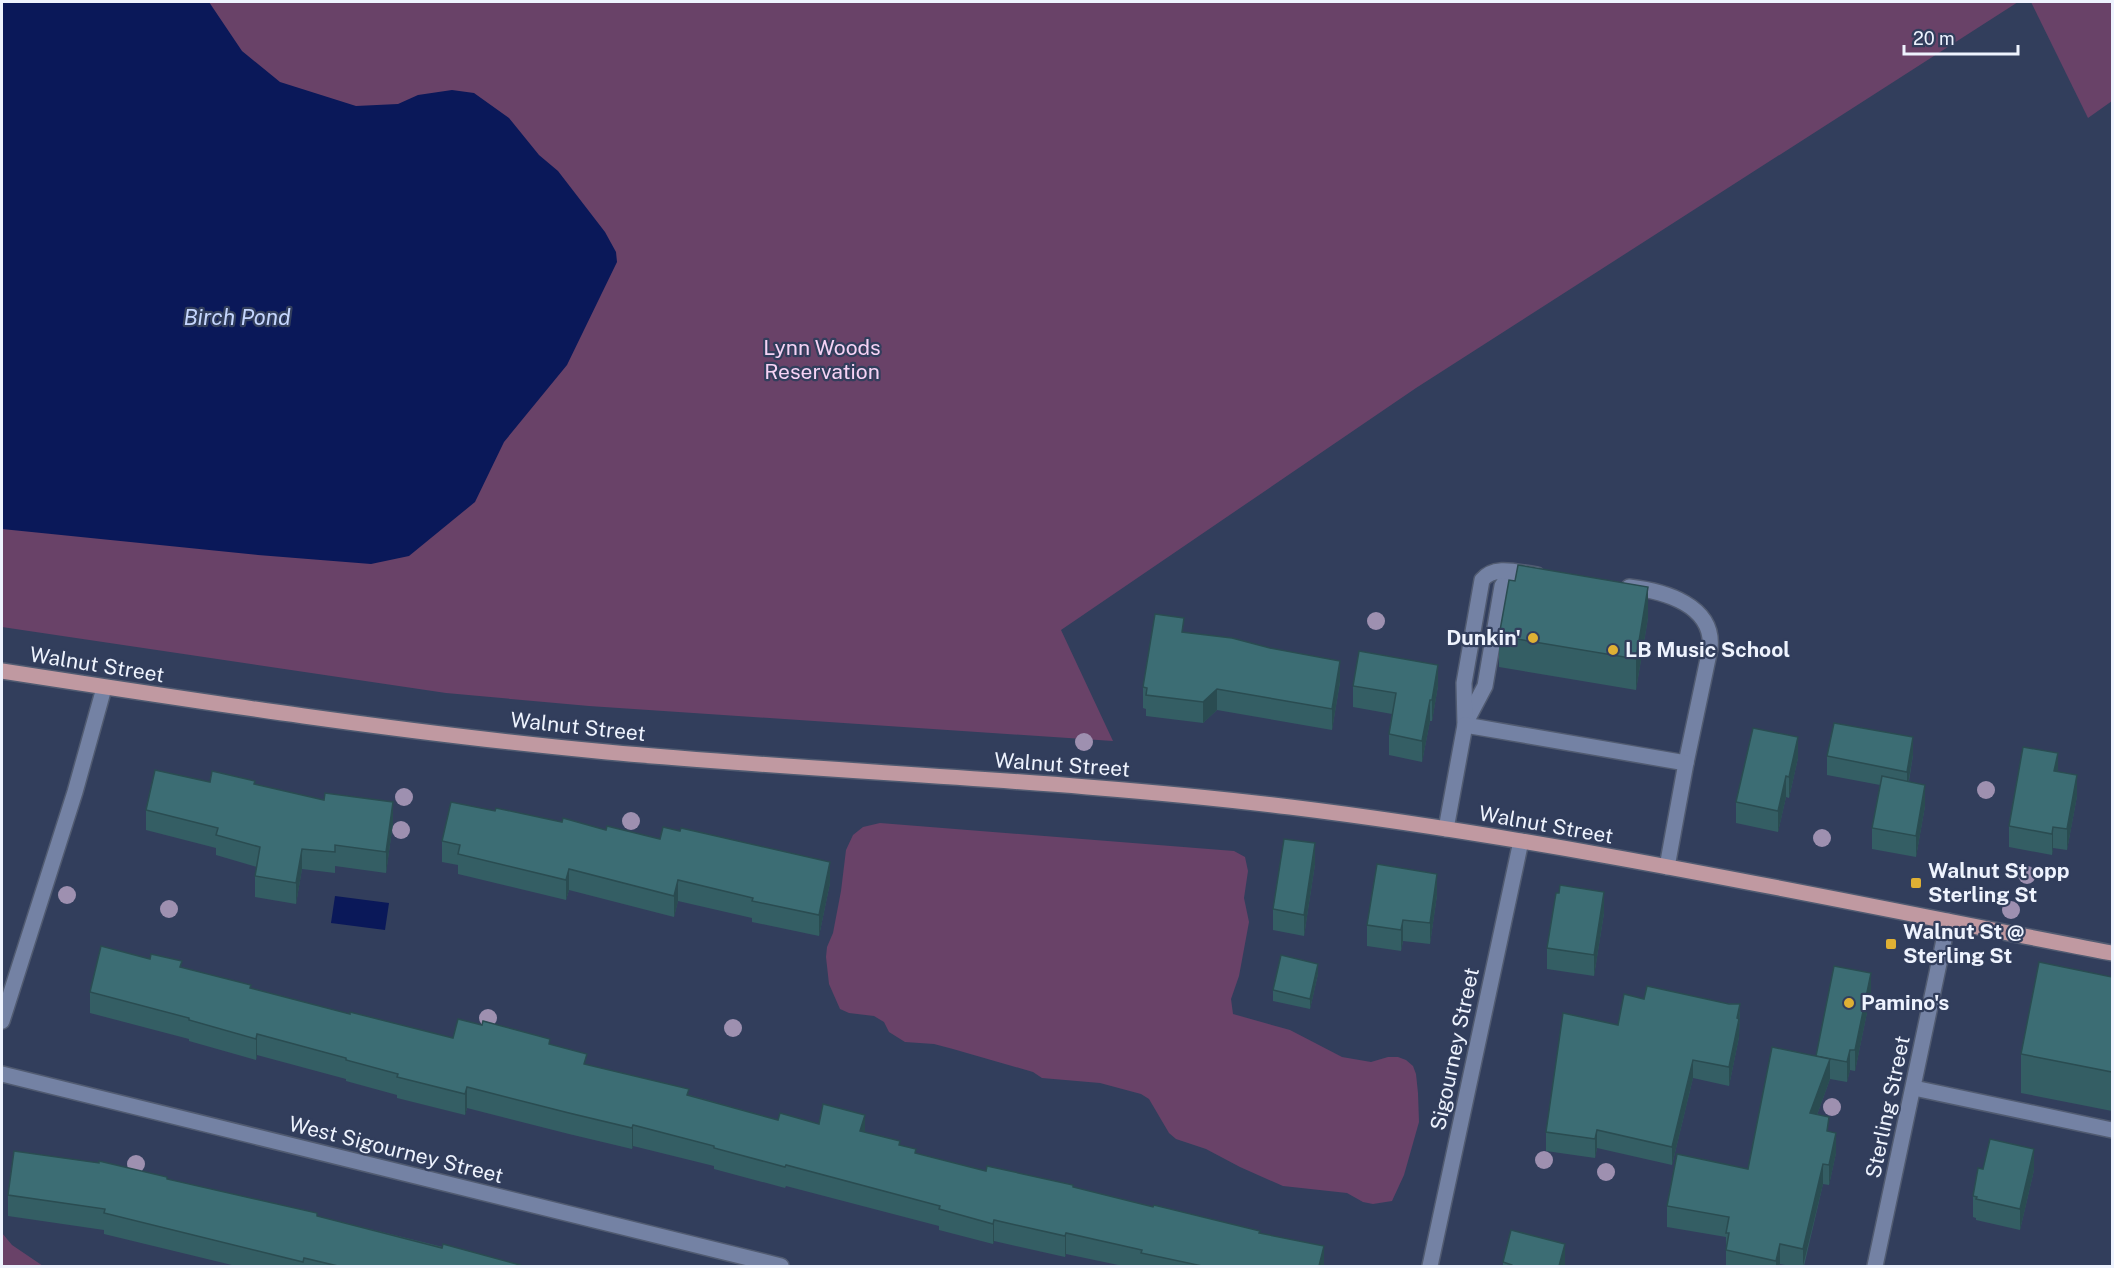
<svg xmlns="http://www.w3.org/2000/svg" width="2114" height="1268" viewBox="0 0 2114 1268" font-family="'Public Sans',sans-serif">
	<rect width="100%" height="100%" fill="#323e5c"/>
	<g fill="#694268">
		<polygon points="2,2 2018,2 1416,388 1061,630 1113,741 589,706 446,693 2,627"/>
		<polygon points="2031,2 2112,2 2112,101 2088,118"/>
		<polygon points="880,823 1234,851 1245,857 1248,871 1244,898 1249,922 1239,976 1231,999 1233,1014 1290,1030 1342,1057 1371,1062 1388,1057 1398,1057 1406,1060 1413,1066 1416,1074 1418,1093 1419,1122 1404,1175 1392,1201 1373,1204 1363,1202 1347,1193 1283,1186 1240,1167 1206,1149 1176,1139 1169,1133 1149,1099 1141,1094 1100,1083 1042,1078 1033,1072 953,1049 934,1044 905,1042 889,1032 884,1022 874,1016 849,1013 840,1009 829,984 826,957 827,947 833,933 841,891 846,850 853,835 863,827"/>
		<polygon points="2,1233 12,1245 43,1266 2,1266"/>
	</g>
	<g fill="#0a1859">
		<polygon points="2,2 209,2 242,51 280,82 356,106 398,104 418,95 452,90 474,93 509,118 539,155 558,171 605,232 616,252 617,262 567,365 504,442 475,502 409,556 371,564 258,555 2,529"/>
		<polygon points="335,896 389,903 385,930 331,923"/>
	</g>
	<g fill="none" stroke-linecap="round" stroke-linejoin="round">
		<defs>
			<g id="minor">
				<path d="M1629 587C1664 591 1715 605 1710 649L1686 763"/>
				<polyline points="1466,722 1485,686 1502,586 1508,577 1522,573"/>
				<path d="M1465 725 1464 683 1482 580C1495 564 1519 573 1537 575"/>
				<polyline points="1446,829 1465,725 1686,763 1667,867"/>
				<polyline points="2,1021 75,792 104,688"/>
				<polyline points="2,1074 781,1266"/>
				<polyline points="1914,1088 2112,1130"/>
				<polyline points="1430,1266 1521,841"/>
				<polyline points="1875,1266 1948,921"/>
			</g>
			<path id="major" d="M2 671C203 702 404 733 607 752 834 773 1063 779 1290 807 1566 841 1839 901 2112 953"/>
		</defs>
		<use href="#minor" stroke="#515b71" stroke-width="18"/>
		<use href="#major" stroke="#515b71" stroke-width="18"/>
		<use href="#minor" stroke="#7482a4" stroke-width="15"/>
		<use href="#major" stroke="#c099a1" stroke-width="15"/>
	</g>
	<g fill="#9e90b0">
		<circle cx="1376" cy="621" r="9"/>
		<circle cx="1084" cy="742" r="9"/>
		<circle cx="1986" cy="790" r="9"/>
		<circle cx="404" cy="797" r="9"/>
		<circle cx="631" cy="821" r="9"/>
		<circle cx="401" cy="830" r="9"/>
		<circle cx="1822" cy="838" r="9"/>
		<circle cx="2027" cy="875" r="9"/>
		<circle cx="67" cy="895" r="9"/>
		<circle cx="169" cy="909" r="9"/>
		<circle cx="2011" cy="910" r="9"/>
		<circle cx="488" cy="1018" r="9"/>
		<circle cx="733" cy="1028" r="9"/>
		<circle cx="1832" cy="1107" r="9"/>
		<circle cx="1544" cy="1160" r="9"/>
		<circle cx="136" cy="1164" r="9"/>
		<circle cx="1606" cy="1172" r="9"/>
	</g>
	<g fill="#345e64">
		<polygon points="1648,618 1636,690 1499,667 1499,636"/>
		<polygon points="1184,632 1340,682 1332,730 1217,710 1203,723 1146,716 1146,709 1143,708 1143,687"/>
		<polygon points="1353,686 1438,686 1432,721 1430,721 1422,762 1389,755 1389,734 1392,714 1353,707"/>
		<polygon points="1913,755 1909,781 1925,806 1916,857 1872,849 1872,828 1880,785 1827,775 1827,756"/>
		<polygon points="1798,758 1789,798 1786,797 1778,832 1736,823 1736,802"/>
		<polygon points="2058,771 2077,796 2067,850 2053,848 2052,855 2009,847 2009,826"/>
		<polygon points="210,782 255,784 393,823 386,873 335,866 335,873 302,869 296,904 255,897 255,876 257,867 216,855 216,848 146,830 146,810"/>
		<polygon points="495,811 606,830 830,883 819,936 752,922 752,918 678,901 674,917 569,890 566,900 458,874 458,865 442,862 442,841"/>
		<polygon points="1315,864 1304,936 1273,930 1273,909"/>
		<polygon points="1437,895 1430,944 1403,941 1401,951 1367,946 1367,925"/>
		<polygon points="1604,913 1594,976 1547,969 1547,948"/>
		<polygon points="150,959 182,967 251,988 350,1014 453,1038 550,1044 587,1065 689,1095 778,1120 819,1124 865,1132 900,1145 916,1154 986,1171 1073,1187 1260,1233 1324,1266 1123,1266 1066,1254 1065,1257 994,1241 993,1244 939,1230 939,1226 786,1186 785,1188 714,1169 714,1166 633,1146 632,1149 569,1134 467,1108 465,1115 397,1098 397,1095 346,1081 346,1079 257,1055 256,1060 189,1041 189,1039 90,1013 90,992"/>
		<polygon points="1318,974 1310,1009 1273,1001 1273,990"/>
		<polygon points="2112,977 2112,1111 2021,1093 2021,1054"/>
		<polygon points="1871,993 1855,1071 1850,1070 1847,1082 1830,1079 1817,1115 1829,1132 1836,1153 1829,1185 1823,1184 1804,1266 1790,1266 1780,1264 1779,1266 1726,1266 1726,1237 1667,1227 1667,1206 1748,1169 1816,1056"/>
		<polygon points="1644,999 1740,1004 1739,1037 1729,1086 1693,1078 1672,1165 1597,1148 1595,1158 1546,1151 1546,1132 1618,1025"/>
		<polygon points="99,1163 317,1216 520,1266 236,1266 104,1234 104,1230 8,1216 8,1195"/>
		<polygon points="1983,1169 2034,1170 2020,1230 1976,1220 1976,1218 1973,1217 1973,1196"/>
		<polygon points="1503,1262 1565,1266 1503,1266"/>
	</g>
	<g fill="#2a4c51">
		<polygon points="1648,587 1648,618 1636,690 1636,659"/>
		<polygon points="1340,661 1340,682 1332,730 1332,709"/>
		<polygon points="1438,665 1438,686 1432,721 1432,700"/>
		<polygon points="1217,689 1217,710 1203,723 1203,702"/>
		<polygon points="1430,700 1430,721 1422,762 1422,741"/>
		<polygon points="1798,737 1798,758 1789,798 1789,777"/>
		<polygon points="1913,737 1913,755 1907,790 1907,772"/>
		<polygon points="2058,753 2058,774 2054,771"/>
		<polygon points="2077,775 2077,796 2067,850 2067,829"/>
		<polygon points="1786,776 1786,797 1778,832 1778,811"/>
		<polygon points="1925,785 1925,806 1916,857 1916,836"/>
		<polygon points="393,802 393,823 386,873 386,852"/>
		<polygon points="2053,827 2053,848 2052,855 2052,834"/>
		<polygon points="1315,843 1315,864 1304,936 1304,915"/>
		<polygon points="302,849 302,869 296,904 296,883"/>
		<polygon points="830,862 830,883 819,936 819,915"/>
		<polygon points="569,869 569,890 566,900 566,880"/>
		<polygon points="1437,874 1437,895 1430,944 1430,923"/>
		<polygon points="678,880 678,901 674,917 674,896"/>
		<polygon points="1604,892 1604,913 1594,976 1594,955"/>
		<polygon points="1403,920 1403,941 1401,951 1401,930"/>
		<polygon points="1318,964 1318,974 1310,1009 1310,999"/>
		<polygon points="1871,973 1871,993 1855,1071 1855,1050"/>
		<polygon points="1740,1004 1739,1037 1729,1086 1729,1067"/>
		<polygon points="257,1034 257,1055 256,1060 256,1039"/>
		<polygon points="1850,1050 1850,1070 1847,1082 1847,1062"/>
		<polygon points="1830,1059 1830,1079 1810,1134 1810,1113"/>
		<polygon points="1693,1060 1693,1078 1672,1165 1672,1147"/>
		<polygon points="467,1087 467,1108 465,1115 465,1094"/>
		<polygon points="865,1115 865,1136 860,1131"/>
		<polygon points="633,1125 633,1146 632,1149 632,1128"/>
		<polygon points="1597,1130 1597,1148 1595,1158 1595,1139"/>
		<polygon points="1836,1133 1836,1153 1829,1185 1829,1165"/>
		<polygon points="2034,1149 2034,1170 2020,1230 2020,1209"/>
		<polygon points="1823,1164 1823,1184 1803,1266 1803,1249"/>
		<polygon points="994,1220 994,1241 993,1244 993,1224"/>
		<polygon points="1066,1233 1066,1254 1065,1257 1065,1236"/>
		<polygon points="1565,1244 1565,1266 1559,1266"/>
		<polygon points="1780,1244 1780,1264 1779,1266 1776,1266 1776,1261"/>
		<polygon points="1324,1246 1324,1266 1319,1266"/>
	</g>
	<g fill="#3c6d74" stroke="#2a4c51" stroke-width="1.5">
		<polygon points="1518,565 1648,587 1636,659 1499,636 1509,580 1515,581"/>
		<polygon points="1155,614 1184,618 1182,632 1232,638 1270,648 1340,661 1332,709 1217,689 1203,702 1146,695 1147,688 1143,687"/>
		<polygon points="1359,651 1438,665 1432,700 1430,700 1422,741 1389,734 1396,693 1353,686"/>
		<polygon points="1834,723 1913,737 1907,772 1827,756"/>
		<polygon points="1753,728 1798,737 1789,777 1786,776 1778,811 1736,802"/>
		<polygon points="2023,747 2058,753 2054,771 2077,775 2067,829 2053,827 2052,834 2009,826"/>
		<polygon points="155,770 210,782 212,771 255,781 254,784 324,800 325,793 393,802 386,852 335,845 335,852 302,849 296,883 255,876 260,847 216,835 218,828 146,810"/>
		<polygon points="1882,776 1925,785 1916,836 1872,828"/>
		<polygon points="451,802 495,811 496,808 562,822 563,818 606,830 607,826 660,839 663,827 680,831 681,828 830,862 819,915 752,901 753,898 678,880 674,896 569,869 566,880 458,854 460,845 442,841"/>
		<polygon points="1284,839 1315,843 1304,915 1273,909"/>
		<polygon points="1377,864 1437,874 1430,923 1403,920 1401,930 1367,925"/>
		<polygon points="1560,885 1604,892 1594,955 1547,948 1556,893 1559,893"/>
		<polygon points="101,946 150,959 151,954 182,961 180,967 251,985 250,988 350,1014 350,1012 453,1038 458,1019 482,1025 483,1021 550,1039 549,1044 587,1054 584,1064 689,1089 687,1095 778,1120 780,1113 819,1124 823,1104 865,1115 860,1131 900,1141 899,1145 916,1149 915,1153 986,1171 987,1166 1073,1185 1073,1187 1153,1207 1154,1205 1260,1231 1259,1233 1324,1246 1319,1266 1202,1266 1141,1253 1142,1250 1066,1233 1065,1236 994,1220 993,1224 939,1209 940,1206 786,1165 785,1167 714,1148 714,1146 633,1125 632,1128 569,1113 467,1087 465,1094 397,1077 398,1074 346,1060 346,1058 257,1034 256,1039 189,1020 189,1018 90,992"/>
		<polygon points="1281,955 1318,964 1310,999 1273,990"/>
		<polygon points="2039,962 2112,977 2112,1072 2021,1054"/>
		<polygon points="1834,966 1871,973 1855,1050 1850,1050 1847,1062 1816,1056"/>
		<polygon points="1647,986 1729,1004 1740,1004 1737,1018 1739,1019 1729,1067 1693,1060 1672,1147 1597,1130 1595,1139 1546,1132 1563,1013 1618,1025 1624,994 1644,999"/>
		<polygon points="1772,1047 1830,1059 1810,1113 1829,1117 1827,1131 1836,1133 1829,1165 1823,1164 1803,1249 1780,1244 1776,1261 1726,1250 1729,1233 1726,1233 1729,1217 1667,1206 1677,1154 1748,1169"/>
		<polygon points="1990,1139 2034,1149 2020,1209 1976,1199 1977,1197 1973,1196 1978,1168 1983,1169"/>
		<polygon points="14,1151 99,1163 99,1161 167,1177 167,1179 317,1213 317,1216 442,1248 443,1244 520,1265 519,1266 338,1266 304,1258 303,1262 104,1213 105,1209 8,1195"/>
		<polygon points="1511,1230 1565,1244 1559,1266 1512,1266 1512,1265 1503,1262"/>
	</g>
	<g fill="#dfb034" stroke="#323e5c" stroke-width="2">
		<circle cx="1533" cy="638" r="6"/>
		<circle cx="1613" cy="650" r="6"/>
		<rect x="1910" y="877" width="12" height="12" rx="3"/>
		<rect x="1885" y="938" width="12" height="12" rx="3"/>
		<circle cx="1849" cy="1003" r="6"/>
	</g>
	<g text-anchor="middle" stroke-width="4.5" stroke-linejoin="round" paint-order="stroke">
		<g font-size="21" fill="#f6d3f5" stroke="#323e5c">
			<text x="822" y="355">Lynn Woods<tspan x="822" dy="24">Reservation</tspan></text>
		</g>
		<g font-size="21" font-weight="bold" fill="#eef3fe" stroke="#323e5c" text-anchor="start">
			<text x="1521" y="645" text-anchor="end">Dunkin'</text>
			<text x="1625" y="657">LB Music School</text>
			<text x="1928" y="878">Walnut St opp<tspan x="1928" dy="24">Sterling St</tspan></text>
			<text x="1903" y="939">Walnut St @<tspan x="1903" dy="24">Sterling St</tspan></text>
			<text x="1861" y="1010">Pamino's</text>
		</g>
		<g font-size="21" fill="#eef3fe" stroke="#323e5c">
			<text transform="translate(97 665) rotate(9)" y="7">Walnut Street</text>
			<text transform="translate(578 727) rotate(6)" y="7">Walnut Street</text>
			<text transform="translate(1062 765) rotate(4)" y="7">Walnut Street</text>
			<text transform="translate(1546 825) rotate(10)" y="7">Walnut Street</text>
			<text transform="translate(1455 1049) rotate(-78)" y="7">Sigourney Street</text>
			<text transform="translate(1888 1107) rotate(-78)" y="7">Sterling Street</text>
			<text transform="translate(396 1150) rotate(14)" y="7">West Sigourney Street</text>
		</g>
		<g font-size="22" font-style="italic" fill="#c5d6fe" stroke="#323e5c">
			<text x="237" y="325">Birch Pond</text>
		</g>
	</g>
	<rect width="2114" height="1268" fill="none" stroke="#eef3fe" stroke-width="6"/>
	<path d="M1904 45v9h114v-9" fill="none" stroke="#eef3fe" stroke-width="3"/>
	<text x="1913" y="45" font-size="18" fill="#eef3fe" stroke="#323e5c" stroke-width="4.5" paint-order="stroke">20 m</text>
</svg>
